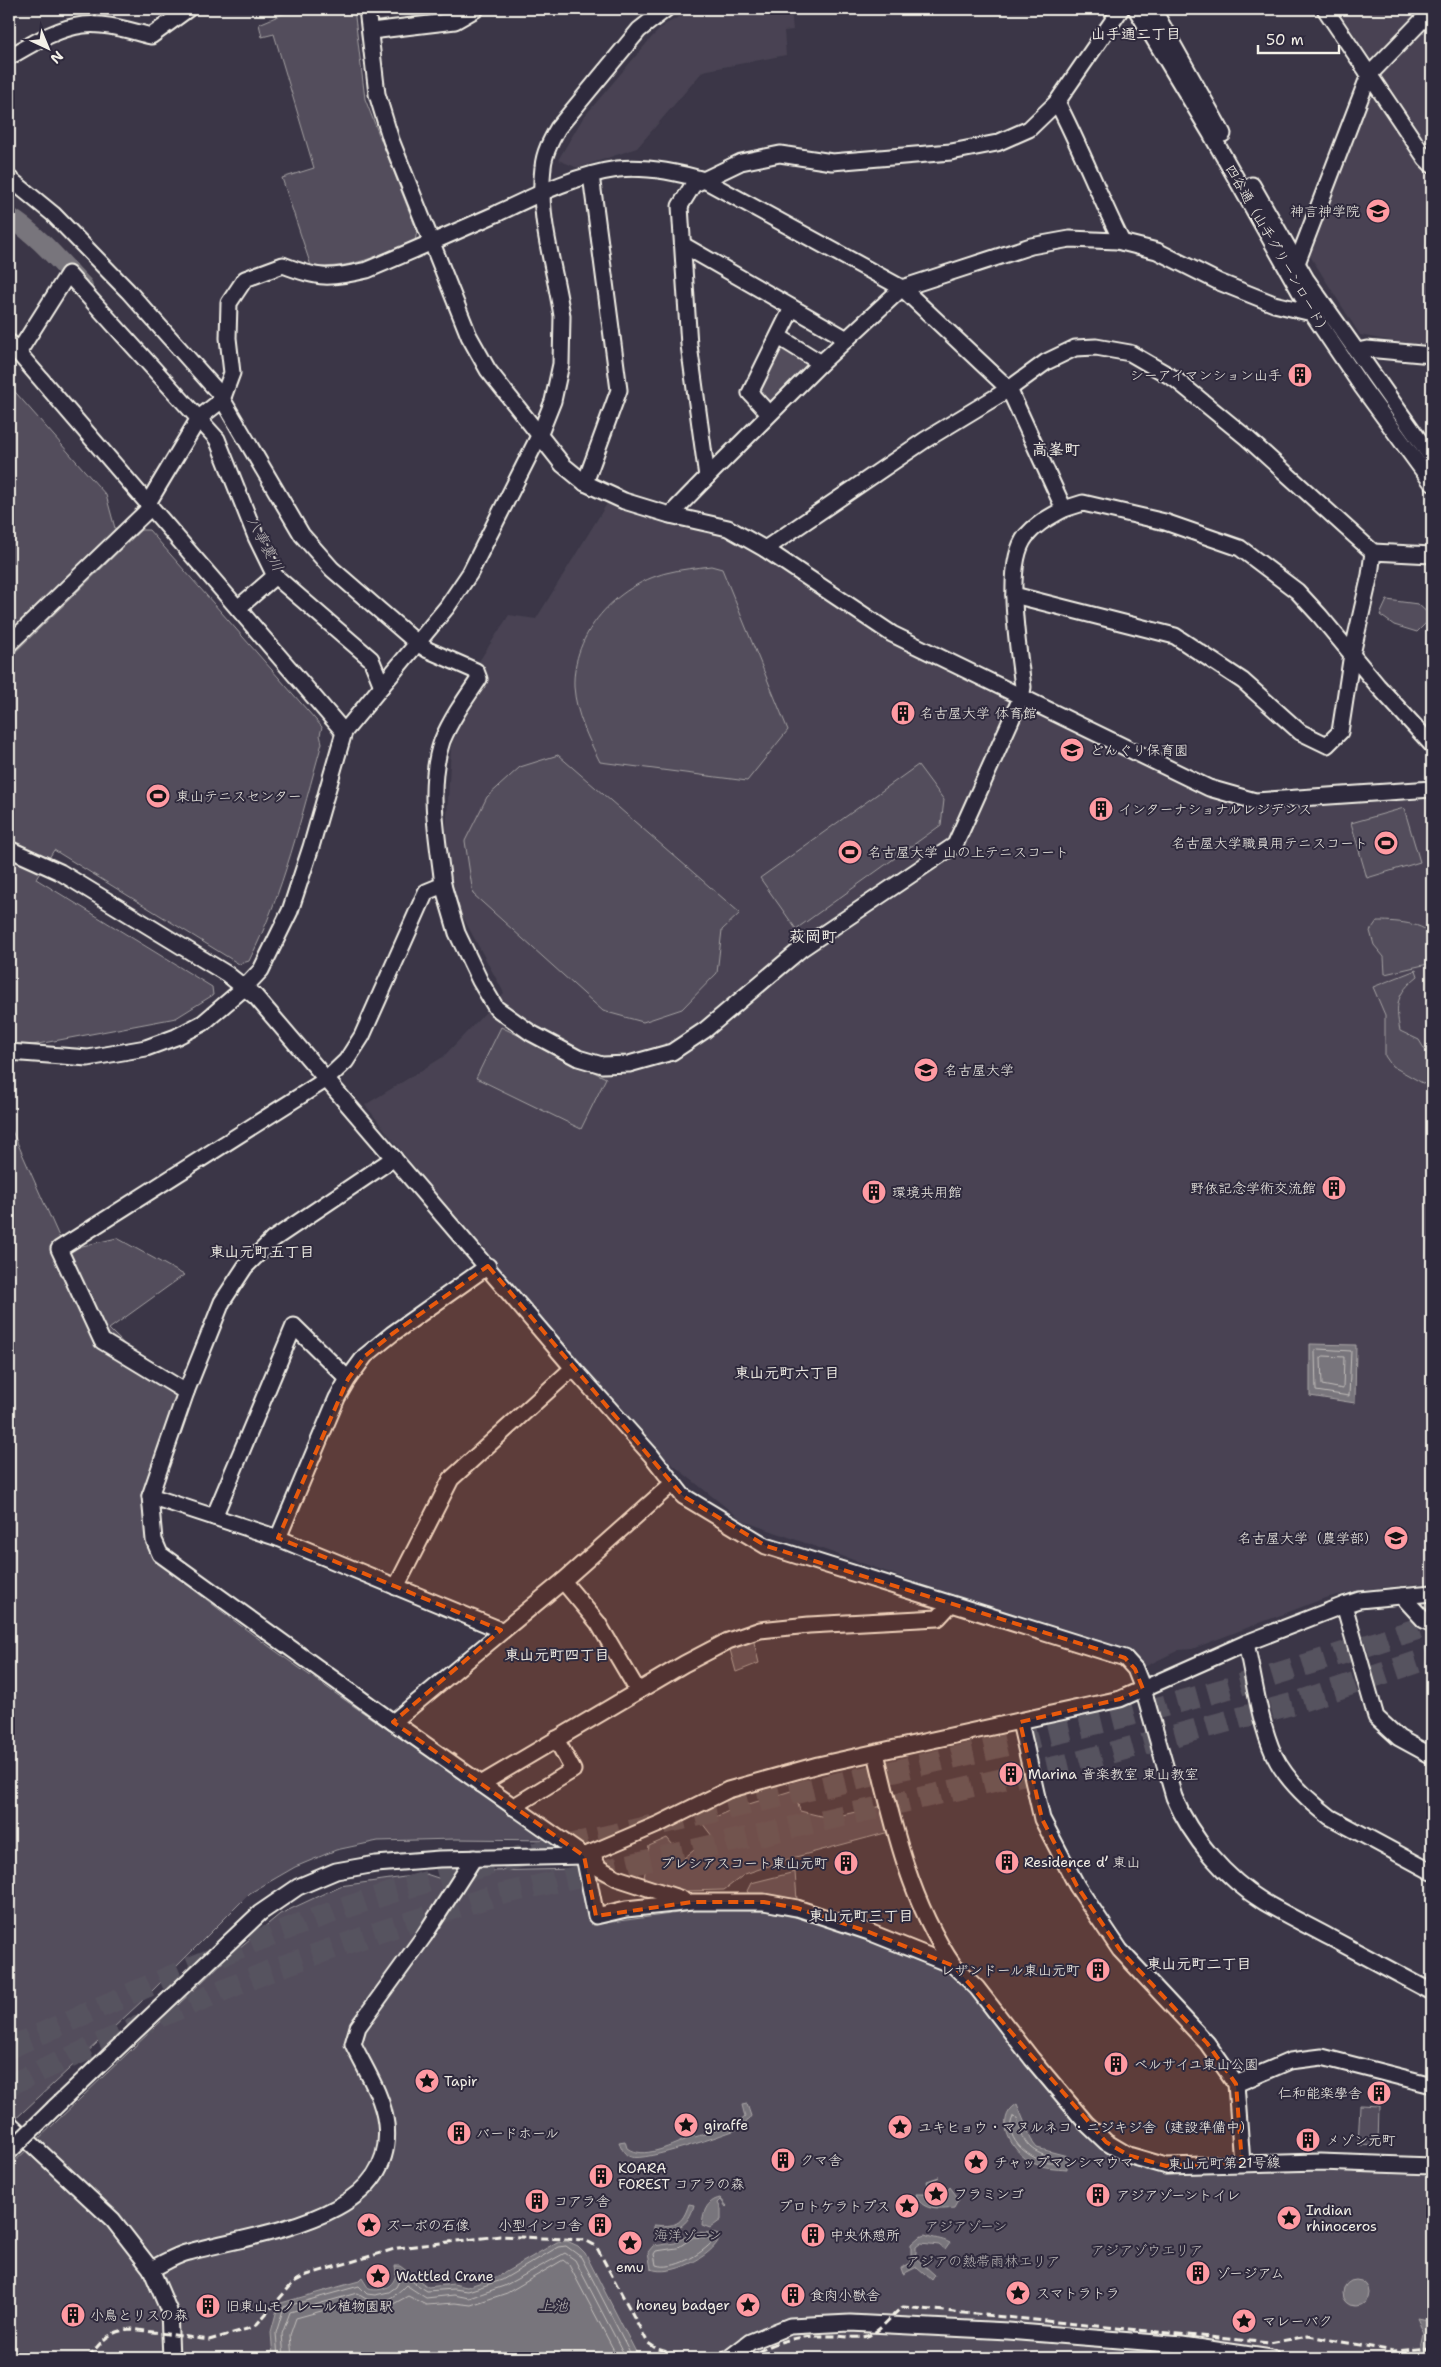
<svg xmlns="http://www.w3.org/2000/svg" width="1441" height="2367" viewBox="0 0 1441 2367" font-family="'Shantell Sans','Klee One',sans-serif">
	<rect width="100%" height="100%" fill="#3b3647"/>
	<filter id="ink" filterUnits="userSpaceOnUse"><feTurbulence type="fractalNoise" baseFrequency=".02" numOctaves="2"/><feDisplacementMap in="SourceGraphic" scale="10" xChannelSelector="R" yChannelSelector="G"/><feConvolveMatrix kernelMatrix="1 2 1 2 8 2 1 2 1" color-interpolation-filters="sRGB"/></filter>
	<g filter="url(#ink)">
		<g fill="#484352">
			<polygon points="704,9 791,9 793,30 784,31 786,55 703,71 637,148 578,168 558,160 583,118 652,37 664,25 679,17"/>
			<polygon points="1337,9 1432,9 1432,157 1383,82 1380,73"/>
			<polygon points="1375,83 1432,170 1432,349 1360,335 1307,251"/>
			<polygon points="608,502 720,534 750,548 875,631 1025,709 1202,792 1249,807 1323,805 1432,798 1432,1582 1360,1590 1325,1598 1192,1649 1179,1650 1146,1666 1138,1661 743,1521 658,1453 444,1205 365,1105 443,1057 504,993 454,901 445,851 451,747 474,669 509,615 536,619"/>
		</g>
		<g fill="#534e5c" stroke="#a4a0a2">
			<path d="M295 9H354L365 99 417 231 415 241C379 255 351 270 311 266L282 178 314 168 274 34 262 37 259 24Z"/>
			<polygon points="779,341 810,363 809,368 771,405 756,394"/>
			<polygon points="9,385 106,495 116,532 9,634"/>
			<path d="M141 530H149L322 727 320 735 322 743C301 817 284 892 249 961L239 964 54 850 36 879 212 987 213 995 176 1018 22 1047 9 1084V658Z"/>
			<path d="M711 566 722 569 788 730 747 781 600 762C588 738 576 714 574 687 572 633 616 586 666 573 681 569 696 568 711 566Z"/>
			<polygon points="1387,600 1418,604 1432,617 1417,632 1394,625 1380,615"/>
			<polygon points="558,755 740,913 722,930 717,973 682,1009 643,1022 603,1011 473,894 465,841 487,797 520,767"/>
			<polygon points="918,765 944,800 941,825 796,929 760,878"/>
			<polygon points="1404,808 1420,862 1367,878 1351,823"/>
			<path d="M1377 921C1390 921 1429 922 1432 938 1434 946 1432 955 1432 963L1385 974 1384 957 1374 945 1370 931Z"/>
			<path d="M1416 970 1418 976C1396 994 1395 1004 1400 1031L1419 1040 1425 1050H1432V1083L1426 1085 1392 1066 1385 1056V1015L1373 987Z"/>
			<polygon points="501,1027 606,1078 581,1129 476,1078"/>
			<path d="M9 1124 65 1250 117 1238 184 1275 109 1329 179 1398 142 1502 152 1556C269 1653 398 1735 523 1822L553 1840 455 1839 378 1841 336 1850 295 1867 250 1893 142 2001 9 2125Z"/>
			<polygon points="753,1638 759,1663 736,1672 729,1646"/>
			<polygon points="794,1790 800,1811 829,1818 882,1806 889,1832 792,1858 745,1874 724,1890 686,1891 644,1879 649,1846 667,1838 684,1858 712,1836 702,1823 733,1809"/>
			<polygon points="575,1869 590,1915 597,1924 700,1910 764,1911 804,1919 900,1947 963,1979 1077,2125 1100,2147 1120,2158 1432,2173 1432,2358 9,2358 9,2167 227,1958 280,1914 340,1886 426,1874 441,1879 490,1871"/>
			<polygon points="795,1872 797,1900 750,1895 747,1891 751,1883"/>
			<polygon points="1360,2105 1379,2106 1378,2146 1358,2145"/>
		</g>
		<g fill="#78747b" stroke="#aaa6a7">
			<polygon points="1310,1344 1356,1345 1355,1403 1310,1396"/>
			<path d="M747 2104 751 2116 743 2127C727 2134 645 2162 631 2157 624 2155 622 2149 619 2142L625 2141 627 2148C643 2160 669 2146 685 2140L687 2137 686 2133 691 2131 695 2137 738 2123 745 2117 742 2105Z"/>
			<path d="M1017 2104 1033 2143 1037 2148 1067 2156V2169C1056 2168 1043 2168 1033 2163 1013 2154 992 2119 1017 2104Z"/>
			<path d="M939 2177 934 2180 937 2187 929 2198 932 2201H940L950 2187 959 2199 954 2208C940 2210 920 2211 916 2194H926L929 2191 927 2181Z"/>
			<path d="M720 2198 727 2206 726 2207 721 2200 718 2203 721 2209V2220L710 2228 702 2225C703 2213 706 2201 720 2198Z"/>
			<path d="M689 2204 694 2205C689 2226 675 2233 654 2231V2225C675 2227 682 2225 689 2204Z"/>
			<path d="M693 2232 716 2233 720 2237C713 2257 670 2277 651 2269L648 2252 653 2246 675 2243Z"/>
			<path d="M925 2235C934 2239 941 2238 950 2243L945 2250 939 2245 921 2243 916 2247V2258L935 2275 932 2280 917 2267 903 2274 901 2268 911 2263V2244L919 2237Z"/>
			<path d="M567 2241 578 2246 585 2253 639 2358H273L271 2332 278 2306 281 2303 359 2281 362 2278 369 2289C384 2293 400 2283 395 2266H400L428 2287 453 2284 467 2287 499 2276 557 2242Z"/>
			<circle cx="1356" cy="2293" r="13"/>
			<polygon points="1417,2318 1432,2321 1430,2354 1428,2358 1419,2358 1424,2334"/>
		</g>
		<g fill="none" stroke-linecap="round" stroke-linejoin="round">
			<g stroke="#c2bfbc" stroke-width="1">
				<polygon points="1318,1349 1351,1351 1349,1396 1316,1391 1315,1352"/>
				<polygon points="1324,1356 1344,1357 1343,1389 1322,1385 1321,1358"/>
				<path d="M1013 2117 1017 2118C1023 2143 1028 2151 1053 2158L1054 2162C1034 2164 1001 2139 1013 2117Z"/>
				<path d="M694 2237 711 2238 713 2241C702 2254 673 2271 656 2265L654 2254 656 2251 677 2248Z"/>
				<polyline points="278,2358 276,2333 284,2307 359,2286 367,2294 375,2295 389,2292 396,2287 402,2275 427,2291 454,2289 468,2291 502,2280 558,2247 566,2246 581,2257 633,2358"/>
				<path d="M284 2358 282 2334 290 2312 357 2293C377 2309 390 2301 406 2285L426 2298 454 2295 469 2298 504 2286 565 2253 575 2260 626 2358"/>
				<polyline points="292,2358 290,2335 296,2318 354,2302 371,2309 386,2308 408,2296 426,2305 455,2303 471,2305 507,2293 563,2260 569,2265 618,2358"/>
			</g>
			<path stroke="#78747b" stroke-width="20" d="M9 217C37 234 60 262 83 286"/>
			<g stroke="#57525f" stroke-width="22" stroke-dasharray="22 11" stroke-linecap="butt">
				<path d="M9 2048C127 1995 245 1941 368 1900 496 1858 629 1832 760 1801 896 1770 1033 1741 1168 1705 1257 1681 1345 1653 1432 1624"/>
				<polyline points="9,2085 159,2017 277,1968 382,1931 493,1896 1077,1762 1295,1703 1432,1657"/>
			</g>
			<defs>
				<g id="minor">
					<polyline points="367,9 377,94 391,140 469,336 488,370 563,465 585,483 624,501 670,515 728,528 765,549 892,634 1209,788 1255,801 1432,789"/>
					<polyline points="1136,9 1211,134 1312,313 1362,387 1432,483"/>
					<polyline points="1153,9 1223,134"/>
					<polyline points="1325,9 1426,159 1432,165"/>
					<polyline points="371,31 455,21 476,9"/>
					<path d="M9 57C32 44 57 28 83 25 105 22 130 31 151 36L188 9"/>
					<path d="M1057 102C1081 148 1099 196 1122 242"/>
					<path d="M9 178 53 214 128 291 218 392 302 535 332 569 416 642 428 650 476 671 479 679C466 698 451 719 442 741 426 787 438 839 443 885"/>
					<polyline points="1252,185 1306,279 1432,458"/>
					<polyline points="683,245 847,339"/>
					<polyline points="1297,263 1369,75 1432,10"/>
					<polyline points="779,337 821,363"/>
					<polyline points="9,342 344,732"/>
					<polyline points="1358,351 1367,349 1432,355"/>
					<polyline points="18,353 68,274 217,439 256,537 275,576"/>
					<polyline points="769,414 750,393 792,308"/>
					<polyline points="707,477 821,363 902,288 1031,246 1070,239 1117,241 1157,251 1219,282 1274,304 1312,313"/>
					<polyline points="585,483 619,390 591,175"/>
					<path d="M148 503 199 418 222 400 232 373 228 338 229 303 245 279 283 265C319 279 329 279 367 270 410 252 453 233 496 214 534 196 575 175 618 169 647 166 676 172 704 180L902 288 1009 389 1064 509C1050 517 1037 523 1026 536 1003 565 1019 651 1023 687L1021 698 955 845 801 949 705 1030 672 1052 629 1064 602 1065 578 1058 531 1033 496 1008 480 981 457 933 443 885 426 892 362 1036 346 1061 327 1079 59 1249 102 1341 186 1392 150 1496 154 1540 160 1554 393 1722 584 1856 596 1916 626 1909 692 1902H764L797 1908 869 1932 954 1966 977 1988 1032 2059 1086 2123 1106 2142 1128 2155 1166 2166 1320 2162 1432 2166"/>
					<polyline points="1064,509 1083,503 1165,522 1240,548 1297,591 1320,616 1378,686 1432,745"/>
					<polyline points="670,515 707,477 689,345 680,206 693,185 741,162 780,154 832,162 951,152 997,143 1029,129 1057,102 1121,9"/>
					<polyline points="765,549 925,440 1009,389 1046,362 1075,348 1096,347 1130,353 1175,379 1247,438 1373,552"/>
					<polyline points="1014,595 1175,636 1243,681 1300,732 1327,745 1340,732 1352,654 1370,575 1373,552 1432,555"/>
					<polyline points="238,608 275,576 371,659 382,686"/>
					<polyline points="9,644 151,507"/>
					<path d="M9 849 60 872 227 974 256 997 573 1368 651 1455 683 1496 766 1546 1125 1658 1135 1669 1143 1689 1174 1797C1191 1838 1226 1879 1264 1902 1286 1915 1309 1926 1331 1938 1365 1956 1399 1974 1432 1992"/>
					<path d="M9 1052 88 1058 146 1048 176 1037 203 1023 244 988 261 970 290 911 311 847 344 732 447 607 470 573 539 436 553 401 561 364 562 316C555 268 537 216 543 167 544 153 551 140 558 128L639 30 666 9"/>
					<polyline points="186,1392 222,1302 245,1267 272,1240 394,1158"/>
					<polyline points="150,1496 278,1538 501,1630"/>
					<polyline points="214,1517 294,1326 348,1379"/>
					<polyline points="278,1538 337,1398 348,1379 365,1356 392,1334 488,1266"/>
					<polyline points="563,1581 598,1623 638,1691"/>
					<polyline points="396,1587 451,1479 573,1368"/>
					<polyline points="1402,1596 1424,1620 1432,1624"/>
					<polyline points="1344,1605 1376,1717 1399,1738 1432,1756"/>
					<path d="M1246 1643C1254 1679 1259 1721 1274 1755 1286 1780 1309 1801 1330 1817L1432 1872"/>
					<polyline points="393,1722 563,1581 673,1483"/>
					<polyline points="1020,1722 1042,1819 1077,1886 1120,1950 1207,2043 1236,2084 1242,2163"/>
					<path d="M876 1753C893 1826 911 1904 954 1966"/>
					<polyline points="481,1784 684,1664 728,1641 760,1630 809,1625 938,1618 951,1604"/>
					<polyline points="513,1807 573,1770 556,1739"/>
					<polyline points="591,1853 599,1868 617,1878 682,1899"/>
					<polyline points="1236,2084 1290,2061 1322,2057 1432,2085"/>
					<polyline points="54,2108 260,1913 298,1887 336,1871 376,1864 439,1859 584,1856 659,1824 728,1790 818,1765 1120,1699 1246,1643 1344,1605 1359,1600 1432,1593"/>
					<polyline points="9,2123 113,2220 151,2269 169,2311 171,2358"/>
					<path d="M151 2269C164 2263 176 2255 189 2252 255 2233 397 2221 386 2124 383 2096 365 2069 353 2044L358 2027 424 1936 474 1858"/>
					<polyline points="729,2358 750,2342 790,2326 850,2323 1008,2331 1182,2345 1271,2358"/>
				</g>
			</defs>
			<use href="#minor" stroke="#f4f1e8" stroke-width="19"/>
			<use href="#minor" stroke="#2f2a3d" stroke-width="15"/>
			<g stroke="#f4f1e8" stroke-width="3" stroke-dasharray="8 4" stroke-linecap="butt">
				<path d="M88 2358C102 2341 108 2331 132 2329L209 2340 247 2329 257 2324 294 2282 307 2275 398 2248 500 2236 585 2240 596 2246 648 2343 657 2349 687 2358"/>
				<path d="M748 2358C775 2340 800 2335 833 2336 843 2336 857 2339 867 2336 882 2331 891 2315 903 2307L1270 2343 1308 2336 1394 2351 1432 2348"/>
			</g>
			<defs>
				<polyline id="minor-bridge" points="9,2152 54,2108"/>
			</defs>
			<use href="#minor-bridge" stroke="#f4f1e8" stroke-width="19" stroke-linecap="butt"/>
			<use href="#minor-bridge" stroke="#2f2a3d" stroke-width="15"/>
		</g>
	</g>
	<path fill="#e8590c" fill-opacity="0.2" stroke="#e8590c" stroke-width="4" stroke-dasharray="10 6" stroke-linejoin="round" d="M488 1266 683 1496 766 1546 1107 1652 1125 1658 1135 1669 1143 1689 1120 1699 1020 1722 1042 1819 1077 1886 1120 1950 1207 2043 1236 2084 1242 2163 1166 2166 1128 2155 1106 2142 954 1966 869 1932 797 1908 764 1902H692L596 1916 584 1856 393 1722 501 1630 278 1538 348 1379 365 1356 392 1334Z"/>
	<defs>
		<symbol id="university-disc" viewBox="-11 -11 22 22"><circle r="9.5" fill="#ff9aa2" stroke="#2f2a3d"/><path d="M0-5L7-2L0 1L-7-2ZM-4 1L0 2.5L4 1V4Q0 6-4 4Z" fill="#111"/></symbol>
		<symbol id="building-disc" viewBox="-11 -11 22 22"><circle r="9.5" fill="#ff9aa2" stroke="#2f2a3d"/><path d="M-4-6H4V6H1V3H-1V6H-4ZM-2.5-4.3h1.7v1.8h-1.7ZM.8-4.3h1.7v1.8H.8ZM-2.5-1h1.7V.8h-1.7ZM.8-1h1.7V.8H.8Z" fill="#111"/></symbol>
		<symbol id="school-disc" viewBox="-11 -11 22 22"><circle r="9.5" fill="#ff9aa2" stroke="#2f2a3d"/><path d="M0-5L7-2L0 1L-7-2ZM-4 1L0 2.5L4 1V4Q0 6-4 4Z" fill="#111"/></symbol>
		<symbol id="stadium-disc" viewBox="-11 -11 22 22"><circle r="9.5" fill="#ff9aa2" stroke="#2f2a3d"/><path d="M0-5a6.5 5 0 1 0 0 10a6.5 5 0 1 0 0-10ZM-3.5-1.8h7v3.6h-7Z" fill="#111"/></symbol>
		<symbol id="sight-disc" viewBox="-11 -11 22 22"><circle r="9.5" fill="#ff9aa2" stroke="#2f2a3d"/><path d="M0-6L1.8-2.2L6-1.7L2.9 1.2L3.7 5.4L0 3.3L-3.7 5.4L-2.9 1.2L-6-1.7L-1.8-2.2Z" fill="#111"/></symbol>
	</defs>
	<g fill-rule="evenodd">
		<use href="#university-disc" x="1364" y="197" width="28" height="28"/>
		<use href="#building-disc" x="1286" y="361" width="28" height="28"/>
		<use href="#building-disc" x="889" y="699" width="28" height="28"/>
		<use href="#school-disc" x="1058" y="736" width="28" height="28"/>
		<use href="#stadium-disc" x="144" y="782" width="28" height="28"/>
		<use href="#building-disc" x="1087" y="795" width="28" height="28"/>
		<use href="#stadium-disc" x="1372" y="829" width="28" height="28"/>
		<use href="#stadium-disc" x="836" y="838" width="28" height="28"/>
		<use href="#university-disc" x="912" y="1056" width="28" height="28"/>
		<use href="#building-disc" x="1320" y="1174" width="28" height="28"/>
		<use href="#building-disc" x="860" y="1178" width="28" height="28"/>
		<use href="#university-disc" x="1382" y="1524" width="28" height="28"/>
		<use href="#building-disc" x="997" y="1760" width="28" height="28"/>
		<use href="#building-disc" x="993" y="1848" width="28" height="28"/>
		<use href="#building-disc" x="832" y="1849" width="28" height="28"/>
		<use href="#building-disc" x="1084" y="1956" width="28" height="28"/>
		<use href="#building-disc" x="1102" y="2050" width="28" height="28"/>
		<use href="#sight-disc" x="413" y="2067" width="28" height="28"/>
		<use href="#building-disc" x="1365" y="2079" width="28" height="28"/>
		<use href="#sight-disc" x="672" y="2111" width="28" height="28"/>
		<use href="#sight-disc" x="886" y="2113" width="28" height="28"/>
		<use href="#building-disc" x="445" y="2119" width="28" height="28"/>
		<use href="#building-disc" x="1294" y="2126" width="28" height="28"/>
		<use href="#building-disc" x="769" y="2146" width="28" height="28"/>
		<use href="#sight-disc" x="962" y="2148" width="28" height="28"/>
		<use href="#building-disc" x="587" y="2162" width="28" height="28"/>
		<use href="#sight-disc" x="922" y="2180" width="28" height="28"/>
		<use href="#building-disc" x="1084" y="2181" width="28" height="28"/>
		<use href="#building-disc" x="523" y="2187" width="28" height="28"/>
		<use href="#sight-disc" x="893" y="2192" width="28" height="28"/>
		<use href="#sight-disc" x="1275" y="2204" width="28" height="28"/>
		<use href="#sight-disc" x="355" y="2211" width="28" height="28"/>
		<use href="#building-disc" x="586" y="2211" width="28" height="28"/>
		<use href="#building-disc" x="799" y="2221" width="28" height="28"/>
		<use href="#sight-disc" x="616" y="2229" width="28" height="28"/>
		<use href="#building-disc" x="1184" y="2259" width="28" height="28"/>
		<use href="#sight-disc" x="364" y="2262" width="28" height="28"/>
		<use href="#sight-disc" x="1004" y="2279" width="28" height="28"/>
		<use href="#building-disc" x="779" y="2281" width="28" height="28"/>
		<use href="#sight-disc" x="734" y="2291" width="28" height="28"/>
		<use href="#building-disc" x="194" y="2292" width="28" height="28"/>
		<use href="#building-disc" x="59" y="2301" width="28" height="28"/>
		<use href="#sight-disc" x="1230" y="2307" width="28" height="28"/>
	</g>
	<g text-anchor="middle" stroke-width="4" stroke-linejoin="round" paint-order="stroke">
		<g font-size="14" fill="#f4f1e8" stroke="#2f2a3d" text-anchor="start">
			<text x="1360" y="216" text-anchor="end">神言神学院</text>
			<text x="1282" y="380" text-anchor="end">シーアイマンション山手</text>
			<text x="920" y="718">名古屋大学 体育館</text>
			<text x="1090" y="755">どんぐり保育園</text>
			<text x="176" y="801">東山テニスセンター</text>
			<text x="1118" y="814">インターナショナルレジデンス</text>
			<text x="1368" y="848" text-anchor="end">名古屋大学職員用テニスコート</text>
			<text x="868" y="857">名古屋大学 山の上テニスコート</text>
			<text x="944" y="1075">名古屋大学</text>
			<text x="1316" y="1193" text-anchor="end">野依記念学術交流館</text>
			<text x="892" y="1197">環境共用館</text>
			<text x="1378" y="1543" text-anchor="end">名古屋大学（農学部）</text>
			<text x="1028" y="1779">Marina 音楽教室 東山教室</text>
			<text x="1024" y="1867">Residence d’ 東山</text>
			<text x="828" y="1868" text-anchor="end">プレシアスコート東山元町</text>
			<text x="1080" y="1975" text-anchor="end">レザンドール東山元町</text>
			<text x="1134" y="2069">ベルサイユ東山公園</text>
			<text x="444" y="2086">Tapir</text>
			<text x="1362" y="2098" text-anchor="end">仁和能楽學舎</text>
			<text x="704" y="2130">giraffe</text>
			<text x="918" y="2132">ユキヒョウ・マヌルネコ・ニジキジ舎（建設準備中）</text>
			<text x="476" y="2138">バードホール</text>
			<text x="1326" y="2145">メゾン元町</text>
			<text x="800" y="2165">クマ舎</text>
			<text x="994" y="2167">チャップマンシマウマ</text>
			<text x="618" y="2173">KOARA<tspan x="618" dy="16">FOREST コアラの森</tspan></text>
			<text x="954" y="2199">フラミンゴ</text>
			<text x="1116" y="2200">アジアゾーントイレ</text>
			<text x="554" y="2206">コアラ舎</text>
			<text x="890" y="2211" text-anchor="end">プロトケラトプス</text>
			<text x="1306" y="2215">Indian<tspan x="1306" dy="16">rhinoceros</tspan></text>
			<text x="386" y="2230">ズーボの石像</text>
			<text x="582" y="2230" text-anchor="end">小型インコ舎</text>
			<text x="830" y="2240">中央休憩所</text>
			<text x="630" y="2272" text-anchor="middle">emu</text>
			<text x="1216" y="2278">ゾージアム</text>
			<text x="396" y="2281">Wattled Crane</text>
			<text x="1036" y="2298">スマトラトラ</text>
			<text x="810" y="2300">食肉小獣舎</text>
			<text x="730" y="2310" text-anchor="end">honey badger</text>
			<text x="226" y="2311">旧東山モノレール植物園駅</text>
			<text x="90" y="2320">小鳥とリスの森</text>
			<text x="1262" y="2326">マレーバク</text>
		</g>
		<g font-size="14" fill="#f4f1e8" stroke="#2f2a3d">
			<text transform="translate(1278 250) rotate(60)" y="5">四谷通（山手グリーンロード）</text>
			<text transform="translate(1224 2163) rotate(-1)" y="5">東山元町第21号線</text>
		</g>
		<g font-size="14" fill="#bcb8b7" stroke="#2f2a3d">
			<text x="966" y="2231">アジアゾーン</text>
			<text x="688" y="2240">海洋ゾーン</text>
			<text x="1147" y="2255">アジアゾウエリア</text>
			<text x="983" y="2266">アジアの熱帯雨林エリア</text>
		</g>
		<g font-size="15" font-weight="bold" fill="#f4f1e8" stroke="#2f2a3d">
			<text x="1136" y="39">山手通二丁目</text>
			<text x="262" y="1257">東山元町五丁目</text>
			<text x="787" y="1378">東山元町六丁目</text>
			<text x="557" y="1660">東山元町四丁目</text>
			<text x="861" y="1921">東山元町三丁目</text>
			<text x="1199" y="1969">東山元町二丁目</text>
		</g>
		<g font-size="15" font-style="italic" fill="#b6b2b2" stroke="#2f2a3d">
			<text transform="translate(265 544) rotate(62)" y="5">八事裏川</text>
			<text x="553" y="2311">上池</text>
		</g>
		<g font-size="16" font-weight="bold" fill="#f4f1e8" stroke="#2f2a3d">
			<text x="1056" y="455">高峯町</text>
			<text x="813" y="942">萩岡町</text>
		</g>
	</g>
	<rect width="1441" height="2367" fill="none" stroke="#2f2a3d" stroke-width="30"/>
	<rect x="15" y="15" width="1411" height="2337" fill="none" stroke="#f4f1e8" stroke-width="2" filter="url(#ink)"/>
	<g transform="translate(48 48) rotate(136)" stroke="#2f2a3d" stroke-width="4" paint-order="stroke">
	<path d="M0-4L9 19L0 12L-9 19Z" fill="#f4f1e8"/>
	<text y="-8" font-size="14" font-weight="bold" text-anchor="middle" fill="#f4f1e8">N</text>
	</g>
	<path d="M1258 45v8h81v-8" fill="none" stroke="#f4f1e8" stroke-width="2.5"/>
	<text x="1266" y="45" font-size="15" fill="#f4f1e8" stroke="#2f2a3d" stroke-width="4" paint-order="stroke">50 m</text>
</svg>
